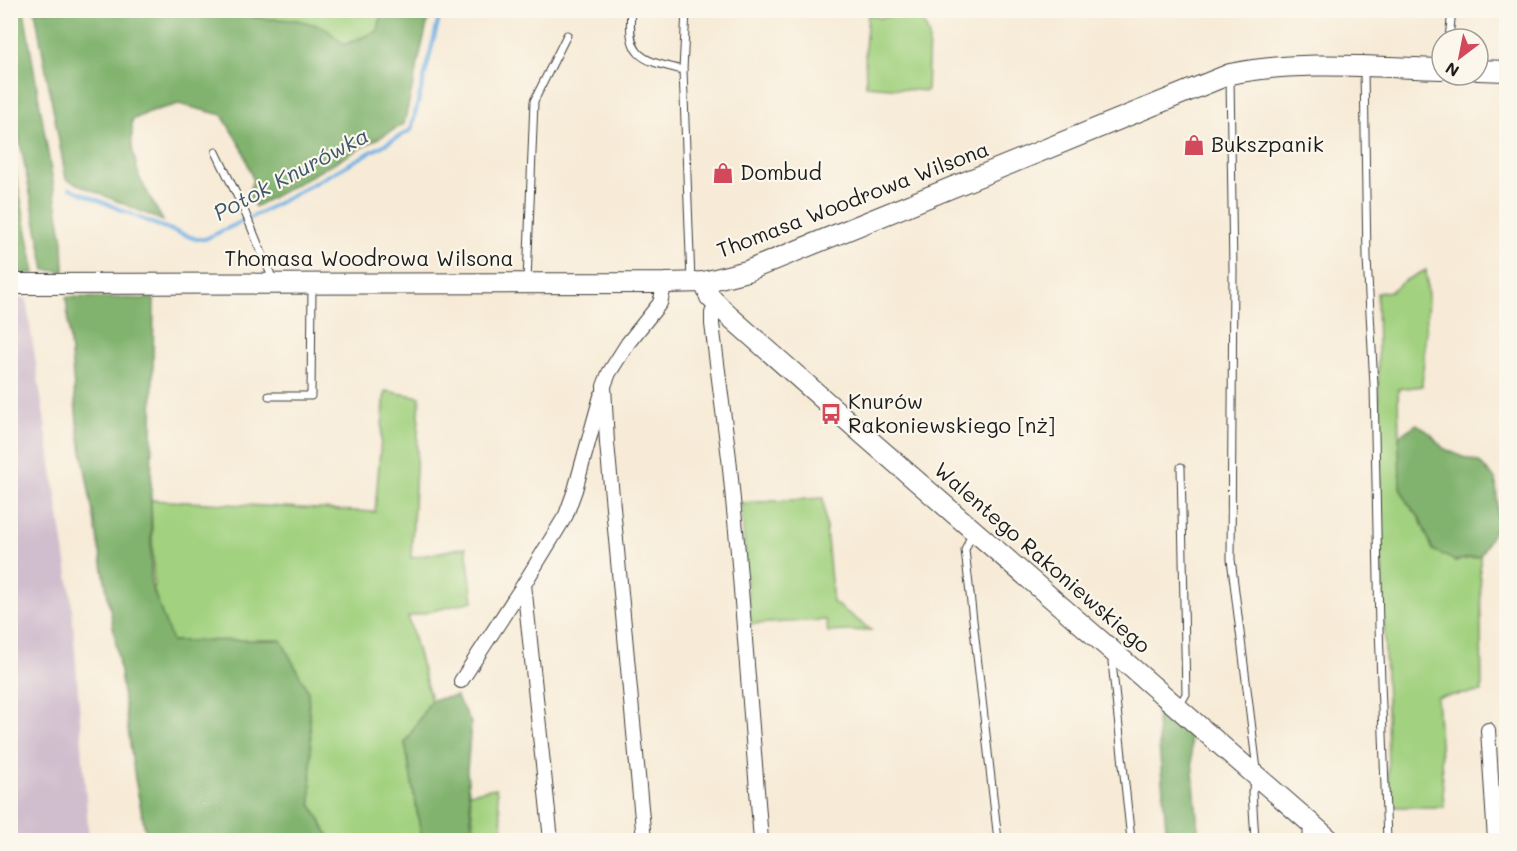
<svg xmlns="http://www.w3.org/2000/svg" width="1517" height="851" viewBox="0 0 1517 851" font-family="Mali,sans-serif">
	<rect width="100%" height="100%" fill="#fbf7ec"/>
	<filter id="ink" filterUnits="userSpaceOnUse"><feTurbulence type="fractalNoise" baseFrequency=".0167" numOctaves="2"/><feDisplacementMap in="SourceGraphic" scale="12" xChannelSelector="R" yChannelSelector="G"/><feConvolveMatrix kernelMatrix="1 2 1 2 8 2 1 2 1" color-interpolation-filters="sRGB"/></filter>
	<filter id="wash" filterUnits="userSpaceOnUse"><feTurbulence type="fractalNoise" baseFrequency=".008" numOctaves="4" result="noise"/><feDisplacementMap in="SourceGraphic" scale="24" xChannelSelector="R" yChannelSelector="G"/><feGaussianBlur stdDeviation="1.35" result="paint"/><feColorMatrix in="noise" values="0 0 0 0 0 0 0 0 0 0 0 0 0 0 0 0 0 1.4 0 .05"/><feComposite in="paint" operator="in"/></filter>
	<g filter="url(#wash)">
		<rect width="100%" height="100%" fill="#f7ebd7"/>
		<polygon fill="#d0bdcd" points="26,298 71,595 89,840 11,840 10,299"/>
		<g fill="#a2d17f" stroke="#5f764e" stroke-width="1.5">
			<polygon points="217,11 382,11 378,31 343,45 297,20 267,19"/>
			<polygon points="905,11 918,11 929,35 927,91 866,86 865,48 868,14 881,18"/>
			<polygon points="1426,270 1428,299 1422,386 1398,389 1400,487 1407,502 1455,561 1480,556 1482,692 1437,697 1444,807 1391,807 1388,781 1387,701 1381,552 1377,293 1391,291 1404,281"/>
			<polygon points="385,391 420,397 411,558 466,547 473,601 408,617 431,700 405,743 422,840 331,840 311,804 281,640 171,641 154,592 151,500 375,512"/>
			<polygon points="823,498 833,602 871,630 828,632 826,620 750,624 741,503"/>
			<polygon points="496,788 505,840 476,840 469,793"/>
		</g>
		<g fill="#81b36e" stroke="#4e6845" stroke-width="1.5">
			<polygon points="10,11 24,11 63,242 64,271 45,270 11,96"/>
			<polygon points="117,11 130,14 149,14 149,11 217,11 267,19 297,20 324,27 344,45 378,31 382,11 430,11 404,124 255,207 248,193 253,180 243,150 222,115 179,104 149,112 132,120 132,147 139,177 163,221 66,179 35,11"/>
			<polygon points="10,150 11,150 35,273 11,274"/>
			<polygon points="66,297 154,299 151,500 151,584 172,641 281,640 308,691 311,740 311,804 331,840 147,840 135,779 115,637 77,423"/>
			<polygon points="1417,424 1431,434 1443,448 1460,456 1479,462 1496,480 1498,523 1480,556 1455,561 1433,550 1419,517 1407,502 1400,487 1399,436"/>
			<polygon points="456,696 471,723 467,771 473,840 422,840 405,743 431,700"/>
			<polygon points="1155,696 1189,726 1199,840 1167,840"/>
		</g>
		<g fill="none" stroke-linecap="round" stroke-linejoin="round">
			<polyline stroke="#6fb0e3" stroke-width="4" points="70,188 152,223 196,239 205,239 260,213 411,130 441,10"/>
		</g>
	</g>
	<g filter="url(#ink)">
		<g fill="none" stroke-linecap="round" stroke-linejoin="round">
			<defs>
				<g id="lane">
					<path d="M631 10C627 59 642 60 683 70"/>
					<polyline points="686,10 683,70 691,281"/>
					<polyline points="1449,39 1452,10"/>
					<polyline points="1364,69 1367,259 1374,385 1379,628 1387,840"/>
					<polyline points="1230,77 1233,270 1231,559 1258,778 1252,792 1255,840"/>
					<polyline points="216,152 244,210 271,275 272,282"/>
					<polyline points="527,281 534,101 567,35"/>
					<polyline points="269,396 311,396 312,286"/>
					<polyline points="972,533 965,550 998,840"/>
					<polyline points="1117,658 1112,662 1131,840"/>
					<polyline points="1179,706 1186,694 1181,467"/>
					<polyline points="1307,826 1307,840"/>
				</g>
				<g id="street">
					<polyline points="717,304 712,313 712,324 729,458 738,552 761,840"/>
					<polyline points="524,584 551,840"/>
					<polyline points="461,681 524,584 566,515 575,490 601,396"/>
					<polyline points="1488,730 1495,840"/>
					<polyline points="644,840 607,443 604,386 609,373 628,343 660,303 665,283"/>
				</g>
				<g id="secondary">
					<polyline points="1478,70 1506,71"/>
					<polyline points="704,282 710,297 729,316 866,437 1330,840"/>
					<path d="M10 284 665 283 704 282 747 271 1230 74C1299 60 1372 67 1442 69"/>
				</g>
			</defs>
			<use href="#lane" stroke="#3d3b38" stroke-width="9"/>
			<use href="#street" stroke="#3d3b38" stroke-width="16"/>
			<use href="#secondary" stroke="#3d3b38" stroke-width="22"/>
			<use href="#lane" stroke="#fff" stroke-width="7"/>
			<use href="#street" stroke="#fff" stroke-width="14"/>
			<use href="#secondary" stroke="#fff" stroke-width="20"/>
		</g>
	</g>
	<defs>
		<symbol id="shop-bare" viewBox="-9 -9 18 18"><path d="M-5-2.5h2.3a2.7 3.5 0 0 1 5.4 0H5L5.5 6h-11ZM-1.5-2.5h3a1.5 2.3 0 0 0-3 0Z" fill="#d1495b" stroke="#fbf7ec" stroke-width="2.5" paint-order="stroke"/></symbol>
		<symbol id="bus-bare" viewBox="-9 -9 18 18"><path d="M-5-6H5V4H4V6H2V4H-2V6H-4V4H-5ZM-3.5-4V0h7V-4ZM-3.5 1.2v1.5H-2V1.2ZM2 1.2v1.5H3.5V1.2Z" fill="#d1495b" stroke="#fbf7ec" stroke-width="2.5" paint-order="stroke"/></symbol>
	</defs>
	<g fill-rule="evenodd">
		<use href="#shop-bare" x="1179" y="130" width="30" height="30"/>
		<use href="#shop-bare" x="708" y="158" width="30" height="30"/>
		<use href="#bus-bare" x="816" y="399" width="30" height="30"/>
	</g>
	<g text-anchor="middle" stroke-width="4.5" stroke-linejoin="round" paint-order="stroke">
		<g font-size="21" fill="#1c1c1c" stroke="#fbf7ec" text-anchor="start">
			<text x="1211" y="152">Bukszpanik</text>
			<text x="740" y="180">Dombud</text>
			<text x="848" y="409">Knurów<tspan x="848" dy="24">Rakoniewskiego [nż]</tspan></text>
		</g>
		<g font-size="21" fill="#1c1c1c" stroke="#fbf7ec">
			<text transform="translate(853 200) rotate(-21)" y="7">Thomasa Woodrowa Wilsona</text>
			<text x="369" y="266">Thomasa Woodrowa Wilsona</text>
			<text transform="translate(1042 558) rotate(41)" y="7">Walentego Rakoniewskiego</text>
		</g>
		<g font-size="22" font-style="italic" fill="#3d576c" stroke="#fbf7ec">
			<text transform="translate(291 174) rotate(-28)" y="8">Potok Knurówka</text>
		</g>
	</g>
	<rect width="1517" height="851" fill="none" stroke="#fbf7ec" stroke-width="36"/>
	<g transform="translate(1460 57) rotate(212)"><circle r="28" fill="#fbf7ec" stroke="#a29f99" stroke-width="1.5"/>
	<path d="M0-4.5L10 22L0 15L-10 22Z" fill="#d1495b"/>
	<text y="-9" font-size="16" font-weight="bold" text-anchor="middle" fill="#1c1c1c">N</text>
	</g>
</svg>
